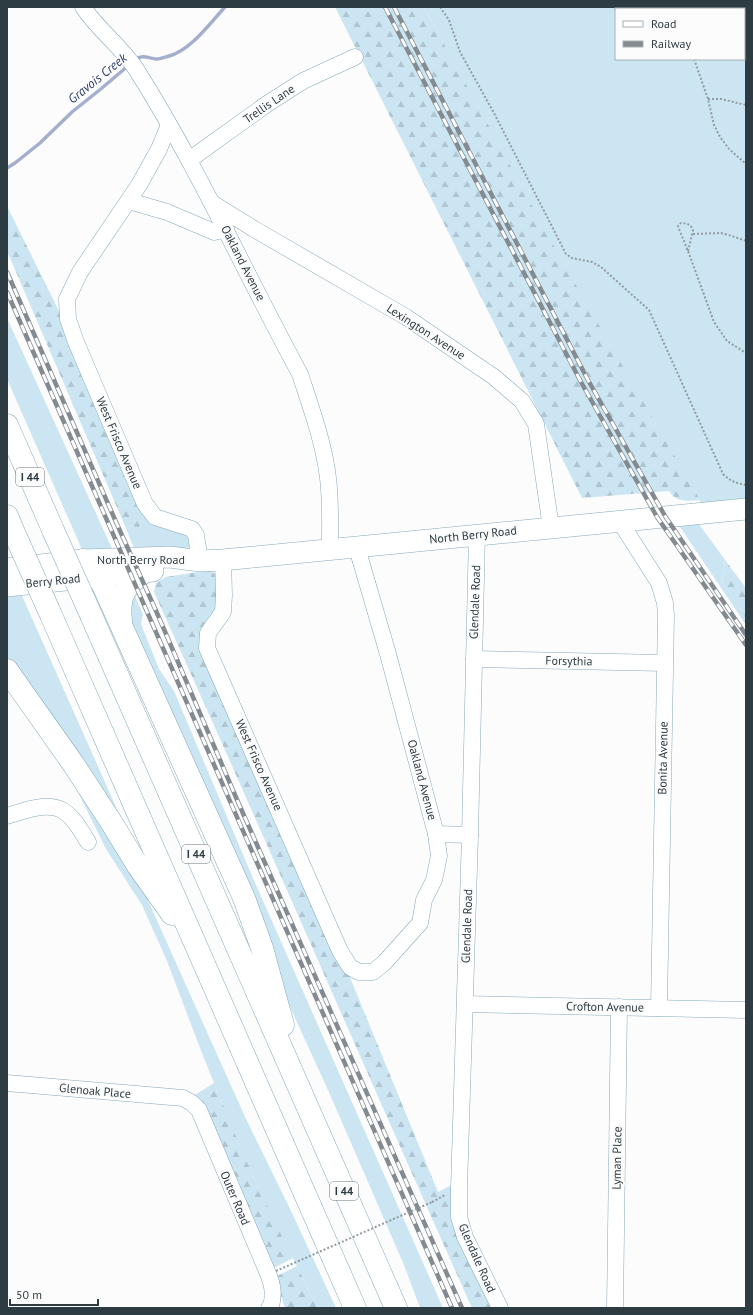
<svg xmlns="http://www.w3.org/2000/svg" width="753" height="1315" viewBox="0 0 753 1315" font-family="'PT Sans',sans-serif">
	<defs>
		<pattern id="forest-firs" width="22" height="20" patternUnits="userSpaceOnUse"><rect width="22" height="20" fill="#cbe5f2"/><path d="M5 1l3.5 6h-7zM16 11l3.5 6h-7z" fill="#afc5d1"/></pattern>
	</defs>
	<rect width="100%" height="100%" fill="#fcfcfc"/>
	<g fill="#cbe5f2" fill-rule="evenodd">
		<path d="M424 7H746V499L701 503 561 260ZM616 9H744V59H616Z"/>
		<polygon points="7,318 114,553 84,554 7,379"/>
		<polygon points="144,514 189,534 191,543 187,550 136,553 125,526 139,527"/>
		<path d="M696 520 725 560 722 583C731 595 746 610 746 625L678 524Z"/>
		<polygon points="19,589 124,825 7,661 7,590"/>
		<polygon points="133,592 143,614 141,624 159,669 174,691 252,876 443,1308 420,1308 404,1265 328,1090 290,1007 280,975 130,624 128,599"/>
		<polygon points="74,784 132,869 146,896 246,1119 292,1213 336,1308 317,1308 297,1266 273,1220 236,1138 200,1048 167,961 142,905 106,849"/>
	</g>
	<g fill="url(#forest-firs)">
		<path d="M335 7H424L565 266 700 500C687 501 677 503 669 491L582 498Z"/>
		<polygon points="7,206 59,311 63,324 144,514 139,527 125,526 7,251"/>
		<polygon points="725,560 746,588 746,621 742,610 722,583"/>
		<path d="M210 570 216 575 219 606 202 632 349 975 438 1192 452 1185 494 1308H472C365 1070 262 830 154 592L156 583 166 577Z"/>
		<path d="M214 1083C238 1143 263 1201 293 1258L272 1269 193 1096Z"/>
		<polygon points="297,1266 317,1308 285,1308 275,1277"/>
	</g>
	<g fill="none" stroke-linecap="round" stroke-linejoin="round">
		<g stroke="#a3afcd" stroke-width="3.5">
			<path d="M135 60C142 54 148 58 156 59 160 59 165 57 169 56 191 50 210 23 225 7"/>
			<polyline points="7,168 15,163 40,143 72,112 102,88 129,65"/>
		</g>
		<defs>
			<g id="minor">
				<path d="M83 7C98 30 121 46 136 69 198 167 245 273 300 374 311 408 324 443 328 478 331 501 330 525 330 548"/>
				<polyline points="169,125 159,149 139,185 80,272 67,299 68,319 76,342 145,504 155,517 192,529 196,535 200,561"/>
				<polyline points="189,160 267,104 303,81 355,57"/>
				<polyline points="129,201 167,212 214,232 226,229"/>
				<polyline points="212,203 254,229 406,317 494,377 522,401 536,424 551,528"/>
				<polyline points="619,520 659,583 665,603 666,615 659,1008"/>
				<polyline points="477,534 470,835 459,1188 459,1217 465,1237 500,1308"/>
				<polyline points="223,560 224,595 223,612 208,633 207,648 340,951 350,967 359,972 373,972 384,963 420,923 424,900 434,880 439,856 436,834 388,654 357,548"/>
				<polyline points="474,659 664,663"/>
				<path d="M7 816C22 811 46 802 62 810 74 817 81 831 88 842"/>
				<polyline points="436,834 470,835"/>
				<polyline points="465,1004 746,1010"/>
				<path d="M7 1083 183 1098 192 1103 199 1110 269 1276C273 1287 274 1295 271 1306L269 1308"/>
				<polyline points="615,1308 619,1007"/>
			</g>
			<g id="major">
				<polyline points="7,569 83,560 170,557 200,561 223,560 746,509"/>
				<polyline points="7,586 153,571"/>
			</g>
			<g id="highway">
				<polyline points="7,425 53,530"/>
				<polyline points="7,516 16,537"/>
				<polyline points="83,560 92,567 103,585 244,898 262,948 283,1025"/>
				<polyline points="51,615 355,1308"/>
				<polyline points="91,615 396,1308"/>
				<path d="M121 622C118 596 124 587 144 572"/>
				<polyline points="7,670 74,765 113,825 138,866 172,914"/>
			</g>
		</defs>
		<use href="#minor" stroke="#85a9ba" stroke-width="17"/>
		<use href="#major" stroke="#85a9ba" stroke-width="22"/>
		<use href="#highway" stroke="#85a9ba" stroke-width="23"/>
		<g stroke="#949b9f" stroke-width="2" stroke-dasharray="2 2" stroke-linecap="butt">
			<path d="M440 7 449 20 460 52 494 113 566 254 572 258 592 262 601 267 649 310 723 474C730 481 736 483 746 485"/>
			<polyline points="675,7 676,9"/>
			<polyline points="694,59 708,99 714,125 720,137 729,149 746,164"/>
			<polyline points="708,99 721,99 746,105"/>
			<polyline points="693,234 721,233 732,236 746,241"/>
			<path d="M688 251 693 231C692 225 687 223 681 223L678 226 679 229 688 251 714 322 727 341 746 353"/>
			<polyline points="432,1202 445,1195"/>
		</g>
		<use href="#minor" stroke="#fff" stroke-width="16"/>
		<use href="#major" stroke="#fff" stroke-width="21"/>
		<use href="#highway" stroke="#fff" stroke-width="22"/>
		<defs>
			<g id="rail">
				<polyline points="385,7 581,382 657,517 746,645"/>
				<polyline points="394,7 588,380 665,516 746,635"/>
				<polyline points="7,272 116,522 157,613 238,802 462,1308"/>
				<polyline points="7,292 452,1308"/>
			</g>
		</defs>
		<use href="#rail" stroke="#838b90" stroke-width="4.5"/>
		<use href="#rail" stroke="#fcfcfc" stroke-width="3" stroke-dasharray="9" stroke-linecap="butt"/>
		<defs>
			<g id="highway-bridge">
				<polyline points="53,530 91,615"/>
				<polyline points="16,537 51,615"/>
			</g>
		</defs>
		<use href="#highway-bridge" stroke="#85a9ba" stroke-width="23" stroke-linecap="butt"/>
		<polyline stroke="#949b9f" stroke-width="2" stroke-dasharray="2 2" stroke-linecap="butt" points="276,1271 432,1202"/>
		<use href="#highway-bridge" stroke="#fff" stroke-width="22"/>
	</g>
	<g text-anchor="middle" stroke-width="4" stroke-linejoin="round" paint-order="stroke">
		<g fill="#fcfcfc" stroke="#6b767a" stroke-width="1">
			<rect x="16" y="468" width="28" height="18" rx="3"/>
			<rect x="182" y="845" width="28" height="18" rx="3"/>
			<rect x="330" y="1182" width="28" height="18" rx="3"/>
		</g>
		<g font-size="11" font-weight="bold" fill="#2d3c43">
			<text x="30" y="481">I 44</text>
			<text x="196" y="858">I 44</text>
			<text x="344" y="1195">I 44</text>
		</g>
		<g font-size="12" fill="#2d3c43" stroke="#fcfcfc">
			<text transform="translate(269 104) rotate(-34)" y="4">Trellis Lane</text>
			<text transform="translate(243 263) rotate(63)" y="4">Oakland Avenue</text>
			<text transform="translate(426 332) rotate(33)" y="4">Lexington Avenue</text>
			<text transform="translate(119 443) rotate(67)" y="4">West Frisco Avenue</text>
			<text transform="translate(473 535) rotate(-6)" y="4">North Berry Road</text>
			<text x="141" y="564">North Berry Road</text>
			<text transform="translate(53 581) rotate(-6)" y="4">Berry Road</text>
			<text transform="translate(475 602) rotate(-88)" y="4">Glendale Road</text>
			<text transform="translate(569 661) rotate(1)" y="4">Forsythia</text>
			<text transform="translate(663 758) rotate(-89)" y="4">Bonita Avenue</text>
			<text transform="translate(259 765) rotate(66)" y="4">West Frisco Avenue</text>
			<text transform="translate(422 780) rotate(75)" y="4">Oakland Avenue</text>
			<text transform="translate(467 926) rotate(-88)" y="4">Glendale Road</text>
			<text transform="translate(605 1007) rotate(1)" y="4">Crofton Avenue</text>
			<text transform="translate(95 1091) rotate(5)" y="4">Glenoak Place</text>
			<text transform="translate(617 1158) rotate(-89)" y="4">Lyman Place</text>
			<text transform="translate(235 1198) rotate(67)" y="4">Outer Road</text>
			<text transform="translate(477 1258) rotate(66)" y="4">Glendale Road</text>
		</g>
		<g font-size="13" font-style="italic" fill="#32416b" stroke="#fcfcfc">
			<text transform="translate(97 78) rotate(-39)" y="5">Gravois Creek</text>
		</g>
	</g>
	<rect width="753" height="1315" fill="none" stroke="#2d3c43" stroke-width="16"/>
	<rect x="615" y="8" width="130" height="52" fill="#fcfcfc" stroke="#a9afb2"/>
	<rect x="623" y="21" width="20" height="6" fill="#ffffff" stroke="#a9afb2"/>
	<text x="651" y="28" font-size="12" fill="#2d3c43">Road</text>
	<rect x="623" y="41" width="20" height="6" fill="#838b90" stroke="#a9afb2"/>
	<text x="651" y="48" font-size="12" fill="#2d3c43">Railway</text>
	<path d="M10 1299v6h88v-6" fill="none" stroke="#2d3c43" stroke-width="2"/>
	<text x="16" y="1299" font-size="12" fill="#2d3c43" stroke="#fcfcfc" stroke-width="3" paint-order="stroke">50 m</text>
</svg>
